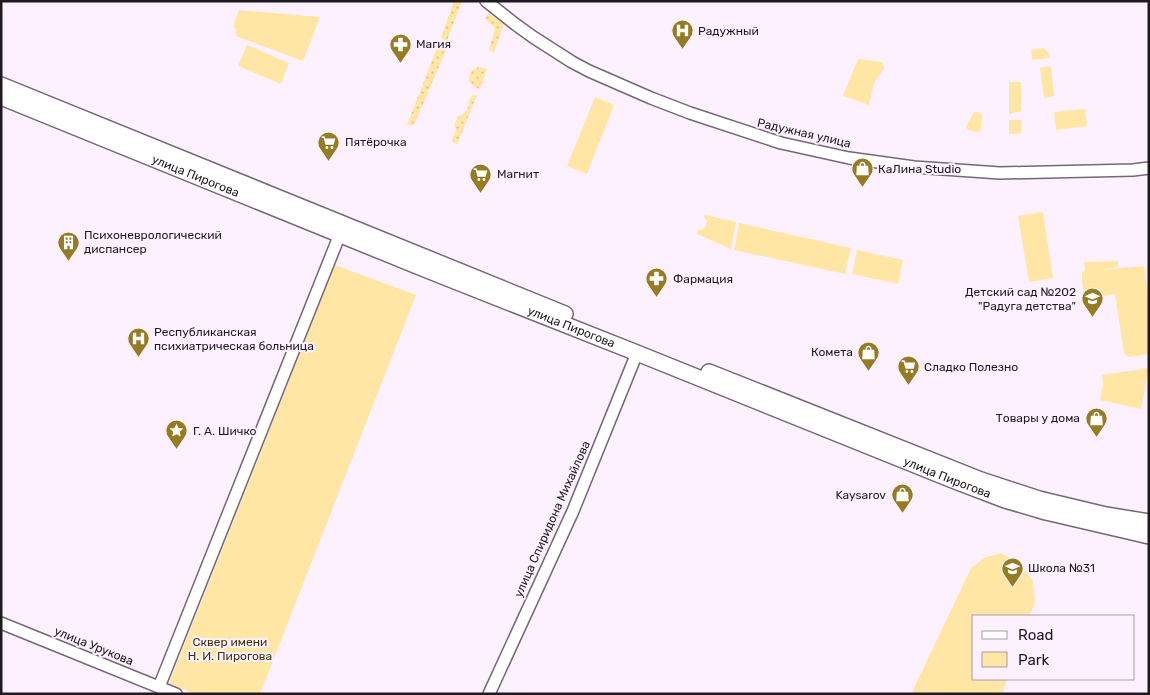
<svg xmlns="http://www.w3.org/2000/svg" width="1150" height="695" viewBox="0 0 1150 695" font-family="Rubik,sans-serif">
	<defs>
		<pattern id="grass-dots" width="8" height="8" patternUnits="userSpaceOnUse" patternTransform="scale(1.25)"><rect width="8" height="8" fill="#ffe6a4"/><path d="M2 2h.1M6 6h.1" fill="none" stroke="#dac58d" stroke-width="1.8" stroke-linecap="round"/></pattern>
	</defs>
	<rect width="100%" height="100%" fill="#fef1ff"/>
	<g fill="url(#grass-dots)">
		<polygon points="454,1 462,1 447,41 441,38"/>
		<polygon points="488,13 504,24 494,52 489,50 495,28 485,19"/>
		<polygon points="438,45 447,48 414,125 407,125"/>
		<path d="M480 67 487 69 480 89 474 87 469 81C469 72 471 69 480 67Z"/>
		<path d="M473 95H477L457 145 452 141 456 129 454 124 459 116C467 113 469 108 469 100Z"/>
	</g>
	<g fill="#ffe6a4">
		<polygon points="239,10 320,17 303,61 236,36 236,30 233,26"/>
		<polygon points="247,45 289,63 281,84 238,66"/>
		<polygon points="1043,48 1049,53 1050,58 1032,60 1031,50"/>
		<polygon points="858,59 882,62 884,68 874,83 869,105 843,96"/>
		<polygon points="1051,66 1054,96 1044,98 1040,68"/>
		<polygon points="1009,82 1021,82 1021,111 1009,114"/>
		<polygon points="595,97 614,105 587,174 567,166"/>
		<polygon points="1085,109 1087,126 1056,130 1054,112"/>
		<polygon points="974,112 980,113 982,115 981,130 978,132 968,130 966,127"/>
		<polygon points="1009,120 1022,120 1021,134 1009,134"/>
		<polygon points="1043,212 1053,278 1029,282 1018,216"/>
		<polygon points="705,215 736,222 731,249 697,234 698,230 702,230 706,226 707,221 704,217"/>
		<polygon points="739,223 851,248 845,274 734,250"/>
		<polygon points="857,250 903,260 898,284 852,274"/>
		<path d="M1118 261V267L1100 270 1144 266 1149 301V354L1128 357 1124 353 1115 294C1107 295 1089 302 1084 292 1082 287 1082 278 1082 272L1085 271 1084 262Z"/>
		<polygon points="335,265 416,295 260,694 194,694 169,683"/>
		<polygon points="1149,368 1141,409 1100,400 1103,384 1102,375"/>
		<polygon points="1001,553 1019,563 1033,581 1035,601 1030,616 974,616 974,679 1007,679 1002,694 914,694 913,690 971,568 984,558"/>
	</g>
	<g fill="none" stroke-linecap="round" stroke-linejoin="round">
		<defs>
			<g id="street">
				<polyline points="486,1 515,24 533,37 572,62 589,71 651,98 690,113 781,143 849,158 914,167 1000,173 1133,170 1149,168"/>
				<polyline points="1,623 176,694"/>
				<polyline points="159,687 340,234"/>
				<polyline points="489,694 573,511 637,353"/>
			</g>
			<g id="secondary">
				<polyline points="1,85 565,314"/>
				<path id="s1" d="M1 97 432 272 637 353 955 481 1005 500 1046 512 1149 536"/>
				<polyline points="709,372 981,480 1039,499 1106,515 1149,522"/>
			</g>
		</defs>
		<use href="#street" stroke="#756776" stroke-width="14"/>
		<use href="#secondary" stroke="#756776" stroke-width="18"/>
		<use href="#street" stroke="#fff" stroke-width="11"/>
		<use href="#secondary" stroke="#fff" stroke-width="15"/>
	</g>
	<defs>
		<symbol id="hospital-pin" viewBox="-11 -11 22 30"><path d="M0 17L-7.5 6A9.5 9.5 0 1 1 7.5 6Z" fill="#977b23" stroke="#fef1ff"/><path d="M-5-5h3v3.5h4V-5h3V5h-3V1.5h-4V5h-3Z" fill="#fff"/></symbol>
		<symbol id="pharmacy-pin" viewBox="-11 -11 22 30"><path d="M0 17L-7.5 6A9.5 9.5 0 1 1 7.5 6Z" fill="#977b23" stroke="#fef1ff"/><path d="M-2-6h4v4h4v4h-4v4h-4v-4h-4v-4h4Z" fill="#fff"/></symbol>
		<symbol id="supermarket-pin" viewBox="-11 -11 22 30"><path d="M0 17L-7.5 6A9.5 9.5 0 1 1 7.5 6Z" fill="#977b23" stroke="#fef1ff"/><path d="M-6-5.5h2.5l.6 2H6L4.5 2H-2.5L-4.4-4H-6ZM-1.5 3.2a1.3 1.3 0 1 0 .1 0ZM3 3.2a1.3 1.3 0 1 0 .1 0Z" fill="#fff"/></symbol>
		<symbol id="shop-pin" viewBox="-11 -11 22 30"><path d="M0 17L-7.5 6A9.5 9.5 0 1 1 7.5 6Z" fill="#977b23" stroke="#fef1ff"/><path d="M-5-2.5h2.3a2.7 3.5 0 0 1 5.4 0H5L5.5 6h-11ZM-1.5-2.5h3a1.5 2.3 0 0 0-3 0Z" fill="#fff"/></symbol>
		<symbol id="building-pin" viewBox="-11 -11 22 30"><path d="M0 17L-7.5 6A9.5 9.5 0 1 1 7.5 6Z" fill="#977b23" stroke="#fef1ff"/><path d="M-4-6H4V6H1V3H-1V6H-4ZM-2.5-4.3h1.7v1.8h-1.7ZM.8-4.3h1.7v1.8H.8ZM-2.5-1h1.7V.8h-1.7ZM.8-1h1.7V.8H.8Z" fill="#fff"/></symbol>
		<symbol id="school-pin" viewBox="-11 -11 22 30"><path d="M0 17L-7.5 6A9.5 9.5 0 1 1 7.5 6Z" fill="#977b23" stroke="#fef1ff"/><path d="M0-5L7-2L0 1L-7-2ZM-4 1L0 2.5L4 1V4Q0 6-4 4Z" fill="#fff"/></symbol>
		<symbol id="sight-pin" viewBox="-11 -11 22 30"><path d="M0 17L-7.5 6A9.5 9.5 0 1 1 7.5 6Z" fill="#977b23" stroke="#fef1ff"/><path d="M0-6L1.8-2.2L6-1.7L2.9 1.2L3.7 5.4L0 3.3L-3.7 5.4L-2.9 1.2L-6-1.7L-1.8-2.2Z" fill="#fff"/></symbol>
	</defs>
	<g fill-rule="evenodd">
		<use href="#hospital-pin" x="670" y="18" width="25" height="34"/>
		<use href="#pharmacy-pin" x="388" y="32" width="25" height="34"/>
		<use href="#supermarket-pin" x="316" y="130" width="25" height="34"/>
		<use href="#shop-pin" x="850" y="156" width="25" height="34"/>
		<use href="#supermarket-pin" x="468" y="162" width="25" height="34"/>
		<use href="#building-pin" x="56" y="230" width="25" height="34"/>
		<use href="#pharmacy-pin" x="644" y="266" width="25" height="34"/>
		<use href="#school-pin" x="1080" y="286" width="25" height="34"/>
		<use href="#hospital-pin" x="126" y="326" width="25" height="34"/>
		<use href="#shop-pin" x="856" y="340" width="25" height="34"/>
		<use href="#supermarket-pin" x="896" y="354" width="25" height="34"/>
		<use href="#shop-pin" x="1084" y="406" width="25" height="34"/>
		<use href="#sight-pin" x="164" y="418" width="25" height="34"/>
		<use href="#shop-pin" x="890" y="482" width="25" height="34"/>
		<use href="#school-pin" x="1000" y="556" width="25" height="34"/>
	</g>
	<g text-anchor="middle" stroke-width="4" stroke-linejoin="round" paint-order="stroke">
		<g font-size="12" fill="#201a20" stroke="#fef1ff" text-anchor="start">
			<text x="698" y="35">Радужный</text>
			<text x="416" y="48">Магия</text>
			<text x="345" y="146">Пятёрочка</text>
			<text x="878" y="173">КаЛина Studio</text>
			<text x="497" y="178">Магнит</text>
			<text x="84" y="239">Психоневрологический<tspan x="84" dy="14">диспансер</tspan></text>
			<text x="673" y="283">Фармация</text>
			<text x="1076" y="296" text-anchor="end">Детский сад №202<tspan x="1076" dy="14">"Радуга детства"</tspan></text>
			<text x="154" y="336">Республиканская<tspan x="154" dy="14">психиатрическая больница</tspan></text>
			<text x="853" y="356" text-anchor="end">Комета</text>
			<text x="924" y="371">Сладко Полезно</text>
			<text x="1080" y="422" text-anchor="end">Товары у дома</text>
			<text x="193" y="435">Г. А. Шичко</text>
			<text x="886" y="499" text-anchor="end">Kaysarov</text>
			<text x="1028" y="572">Школа №31</text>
		</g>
		<g font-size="12" fill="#201a20" stroke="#fef1ff">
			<text transform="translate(804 133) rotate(13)" y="4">Радужная улица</text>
			<text dy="4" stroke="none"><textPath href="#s1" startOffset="210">улица Пирогова</textPath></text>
			<text dy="4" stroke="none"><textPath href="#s1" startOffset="615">улица Пирогова</textPath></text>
			<text dy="4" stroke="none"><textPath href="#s1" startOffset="1020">улица Пирогова</textPath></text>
			<text transform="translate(552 519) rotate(-66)" y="4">улица Спиридона Михайлова</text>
			<text transform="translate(94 646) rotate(22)" y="4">улица Урукова</text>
		</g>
		<g font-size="12" fill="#3f3208" stroke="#fef1ff">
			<text x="230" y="646">Сквер имени<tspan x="230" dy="14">Н. И. Пирогова</tspan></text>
		</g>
	</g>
	<rect width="1150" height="695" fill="none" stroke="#201a20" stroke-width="5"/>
	<rect x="972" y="615" width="162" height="65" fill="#fef1ff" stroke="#a59ba6"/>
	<rect x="982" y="631" width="25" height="8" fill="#ffffff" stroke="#a59ba6"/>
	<text x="1018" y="640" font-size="15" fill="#201a20">Road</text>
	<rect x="982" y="652" width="25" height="15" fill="#ffe6a4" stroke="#a59ba6"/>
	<text x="1018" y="665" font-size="15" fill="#201a20">Park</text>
</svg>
